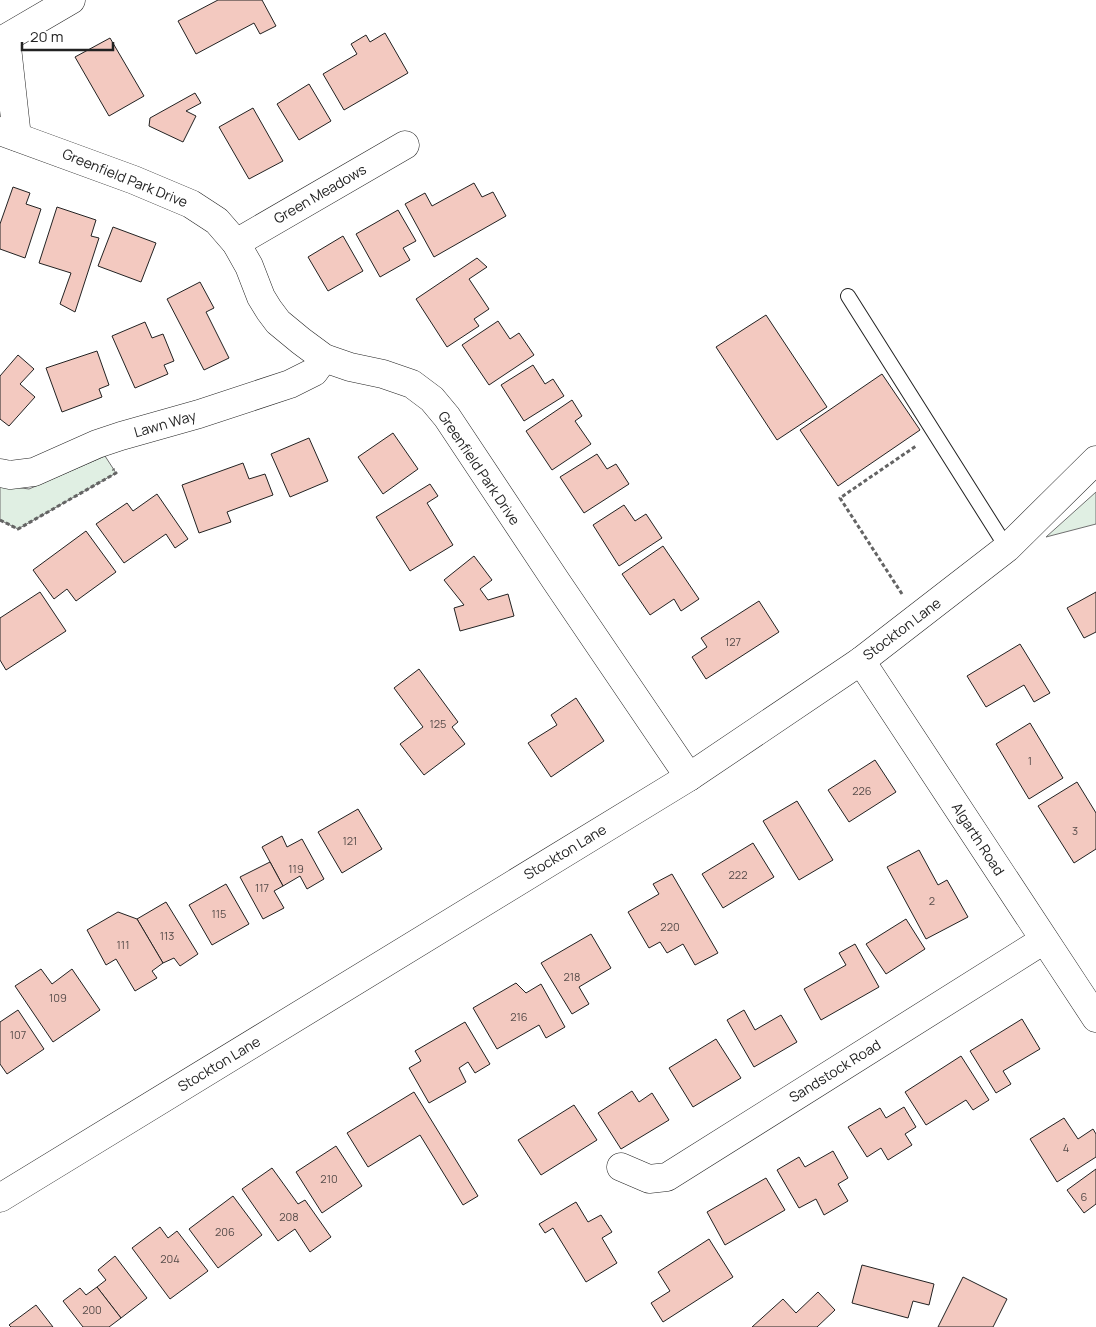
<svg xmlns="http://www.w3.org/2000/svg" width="1096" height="1327" viewBox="0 0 1096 1327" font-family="Manrope,sans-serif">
	<rect width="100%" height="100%" fill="#fff"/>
	<g fill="#e0efe3" stroke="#6f6f6f">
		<polygon points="105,456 116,473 18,529 0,520 0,485 29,489"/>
		<polygon points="1096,492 1096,524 1046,537"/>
	</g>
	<g fill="#f3c9c0" stroke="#222">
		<polygon points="218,0 262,0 276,26 260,34 254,23 196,54 178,21"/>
		<polygon points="385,33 408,73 344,110 323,74 357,54 351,44 366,35 370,42"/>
		<polygon points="110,38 144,96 109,116 75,57"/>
		<polygon points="309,84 331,121 299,140 277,104"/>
		<polygon points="195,93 201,103 186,111 196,116 183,142 149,126 150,118"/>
		<polygon points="253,108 283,161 249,179 219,127"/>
		<polygon points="474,183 482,197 493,192 506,216 434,257 405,204 425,193 432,206"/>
		<polygon points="13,187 30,193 26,204 41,209 25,258 0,249 0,224"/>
		<polygon points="57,207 96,220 91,236 99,238 75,312 60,304 71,273 39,263"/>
		<polygon points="398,210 416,241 403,248 410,260 380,277 356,234"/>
		<polygon points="113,227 156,243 141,282 98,266"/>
		<polygon points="343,236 363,271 328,291 308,257"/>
		<polygon points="477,258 487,267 469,279 489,309 474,319 479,326 447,347 416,299"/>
		<polygon points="200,282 214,308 206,312 229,358 204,370 167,299"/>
		<polygon points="766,315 827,407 777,440 716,347"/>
		<polygon points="498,321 510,339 519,333 534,355 489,385 462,345"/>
		<polygon points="145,322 152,338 163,334 174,361 164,365 168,374 135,388 112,336"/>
		<polygon points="97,351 109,385 99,389 102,397 62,412 46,368"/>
		<polygon points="18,355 34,369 20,384 35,397 9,426 0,419 0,376"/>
		<polygon points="533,365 545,384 553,379 564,396 524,421 501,385"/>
		<polygon points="882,374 920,430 838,486 800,430"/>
		<polygon points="572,400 582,416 575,421 591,444 552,470 526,431"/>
		<polygon points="393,433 418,469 383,494 358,457"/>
		<polygon points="309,438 328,481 290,497 271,454"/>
		<polygon points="597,454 607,469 616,464 629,484 584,513 560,477"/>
		<polygon points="243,463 249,479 265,474 273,495 227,512 231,522 199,533 182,485"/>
		<polygon points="430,484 438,496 427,503 453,545 410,571 376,517"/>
		<polygon points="157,494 188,539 175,548 166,534 124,563 96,524 127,503 133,511"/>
		<polygon points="624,505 635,521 646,514 662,538 619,566 593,525"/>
		<polygon points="86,531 116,572 76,601 67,589 54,599 33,570"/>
		<polygon points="663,546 699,599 681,611 674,599 650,615 622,574"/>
		<polygon points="474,556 492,580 480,589 488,600 508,594 514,616 460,631 454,608 464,605 444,580"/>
		<polygon points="40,592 66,631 6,670 0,660 0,618"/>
		<polygon points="1096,592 1096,632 1084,638 1067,608"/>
		<polygon points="759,601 779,632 706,679 692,657 707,647 701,638"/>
		<polygon points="1020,644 1050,693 1034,702 1024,685 986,707 967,676"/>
		<polygon points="419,669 458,722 452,727 465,744 424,775 400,744 423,727 394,688"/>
		<polygon points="576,698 604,741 551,777 528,743 557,725 551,715"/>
		<polygon points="1030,723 1063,778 1029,799 996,744"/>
		<polygon points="875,760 896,792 849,822 828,790"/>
		<polygon points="1077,782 1096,813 1096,849 1074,863 1038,806"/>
		<polygon points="797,801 833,860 799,880 763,821"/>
		<polygon points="358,809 382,849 342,873 318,832"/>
		<polygon points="282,836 287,847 302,839 324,879 307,889 300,876 283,886 262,847"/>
		<polygon points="753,843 774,877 723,908 702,874"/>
		<polygon points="919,850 938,885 947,880 968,917 926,939 887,867"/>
		<polygon points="270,862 283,886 274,891 284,908 263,919 240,877"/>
		<polygon points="672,874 718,953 695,965 683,944 667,953 660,942 649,948 628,912 659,894 653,884"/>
		<polygon points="226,884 249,924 212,945 189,905"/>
		<polygon points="166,902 198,954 180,966 174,958 163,963 137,919"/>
		<polygon points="118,912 137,919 163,963 152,971 157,978 135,991 116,959 106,965 87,930"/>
		<polygon points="906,919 925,949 886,974 866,944"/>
		<polygon points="591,934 611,968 579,987 589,1004 572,1014 541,963"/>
		<polygon points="855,944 879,987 821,1020 804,989 846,965 839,953"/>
		<polygon points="41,969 52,984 72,969 100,1010 53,1042 15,986"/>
		<polygon points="516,983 526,993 541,984 565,1027 546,1038 539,1025 497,1049 473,1008"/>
		<polygon points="18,1010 44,1049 7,1074 0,1064 0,1022"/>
		<polygon points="744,1010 755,1030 781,1015 797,1042 754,1067 727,1020"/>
		<polygon points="1022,1019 1040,1049 1003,1071 1011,1084 996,1093 970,1051"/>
		<polygon points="465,1022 490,1064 475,1073 468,1062 459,1068 466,1082 429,1103 409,1068 421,1061 415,1051"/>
		<polygon points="716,1039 741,1078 693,1107 669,1068"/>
		<polygon points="961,1056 989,1100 973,1110 966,1100 926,1125 905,1092"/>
		<polygon points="632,1091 639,1102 652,1093 669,1120 621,1149 598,1113"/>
		<polygon points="414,1092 478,1196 463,1205 420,1135 368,1167 347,1133"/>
		<polygon points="574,1105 597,1140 541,1175 518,1140"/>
		<polygon points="904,1107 916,1127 905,1134 912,1145 888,1160 881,1148 867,1157 848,1127 880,1108 886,1118"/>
		<polygon points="1064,1118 1078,1139 1093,1129 1096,1134 1096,1157 1057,1182 1030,1139"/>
		<polygon points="336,1146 362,1186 322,1213 296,1172"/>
		<polygon points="833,1151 848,1178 838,1184 848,1201 824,1215 816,1199 799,1208 777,1170 799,1157 805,1167"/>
		<polygon points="272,1168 298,1204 305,1200 331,1237 310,1252 295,1229 278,1241 242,1189"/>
		<polygon points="1096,1169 1096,1204 1084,1213 1067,1190"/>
		<polygon points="766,1178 785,1210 725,1245 707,1212"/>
		<polygon points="233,1196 262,1235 218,1268 189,1229"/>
		<polygon points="576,1202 588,1222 601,1215 612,1232 602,1238 617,1263 586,1282 553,1228 545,1233 539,1224"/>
		<polygon points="160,1227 168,1238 177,1231 208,1271 170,1299 132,1248"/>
		<polygon points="709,1239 733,1277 663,1322 651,1303 670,1291 658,1272"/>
		<polygon points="115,1256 147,1298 121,1318 97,1287 106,1280 98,1270"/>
		<polygon points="862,1265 934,1284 929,1305 913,1301 908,1318 852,1303"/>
		<polygon points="963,1277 1007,1299 993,1327 938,1327"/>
		<polygon points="97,1287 121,1318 109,1327 83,1327 63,1301 80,1288 86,1295"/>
		<polygon points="818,1292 835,1310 817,1327 752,1327 783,1299 796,1313"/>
		<polygon points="36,1305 53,1327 11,1327 9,1325"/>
	</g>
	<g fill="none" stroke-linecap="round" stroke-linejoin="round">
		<defs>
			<polyline id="service" points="848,296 1007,548"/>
			<g id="minor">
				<polyline points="0,131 134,180 191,204 217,221 236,243 249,266 261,297 269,310 278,322 301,341 324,358 350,367 383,374 412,384 432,399 447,417 556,581 689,777"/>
				<polyline points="17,137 6,38 71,0"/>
				<polyline points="236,243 405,145"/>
				<polyline points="0,473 10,475 34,472 97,444 121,436 199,414 290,384 314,372 324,358"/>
				<polyline points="861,661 1096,1018"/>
				<polyline points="621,1167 649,1179 667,1177 1044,940"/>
			</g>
			<polyline id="tertiary" points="0,1198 689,777 861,661 1007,548 1096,460"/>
		</defs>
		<use href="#service" stroke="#222" stroke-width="16"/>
		<use href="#minor" stroke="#222" stroke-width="29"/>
		<use href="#tertiary" stroke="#222" stroke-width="29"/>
		<g stroke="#646464" stroke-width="3" stroke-dasharray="4 2.5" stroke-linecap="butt">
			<polyline points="0,520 18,529 116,473 113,469"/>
			<polyline points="902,594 840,498 916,446"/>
		</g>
		<use href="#service" stroke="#fff" stroke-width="14"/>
		<use href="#minor" stroke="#fff" stroke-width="28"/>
		<use href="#tertiary" stroke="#fff" stroke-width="28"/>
	</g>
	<g text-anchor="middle" stroke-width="4" stroke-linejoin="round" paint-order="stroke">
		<g font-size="11" fill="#564c4a">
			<text x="733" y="646">127</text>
			<text x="438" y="728">125</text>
			<text x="1030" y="765">1</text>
			<text x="862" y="795">226</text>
			<text x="1075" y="835">3</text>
			<text x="350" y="845">121</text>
			<text x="296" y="873">119</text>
			<text x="738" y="879">222</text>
			<text x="262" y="892">117</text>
			<text x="932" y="905">2</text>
			<text x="219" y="918">115</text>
			<text x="670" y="931">220</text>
			<text x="167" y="940">113</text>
			<text x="123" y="949">111</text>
			<text x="572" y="981">218</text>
			<text x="58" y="1002">109</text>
			<text x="519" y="1021">216</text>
			<text x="18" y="1039">107</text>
			<text x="1066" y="1152">4</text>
			<text x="329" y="1183">210</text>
			<text x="1084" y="1201">6</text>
			<text x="289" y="1221">208</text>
			<text x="225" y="1236">206</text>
			<text x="170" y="1263">204</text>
			<text x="92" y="1314">200</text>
		</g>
		<g font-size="14" fill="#222" stroke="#fff">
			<text transform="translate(125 178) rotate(22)" y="5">Greenfield Park Drive</text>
			<text transform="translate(320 194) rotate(-30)" y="5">Green Meadows</text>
			<text transform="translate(165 424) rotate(-16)" y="5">Lawn Way</text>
			<text transform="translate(479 468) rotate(56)" y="5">Greenfield Park Drive</text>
			<text transform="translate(902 629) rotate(-37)" y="5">Stockton Lane</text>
			<text transform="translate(978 839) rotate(57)" y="5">Algarth Road</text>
			<text transform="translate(565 852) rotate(-31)" y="5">Stockton Lane</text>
			<text transform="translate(219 1064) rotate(-31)" y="5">Stockton Lane</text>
			<text transform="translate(835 1071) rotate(-32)" y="5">Sandstock Road</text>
		</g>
	</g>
	<path d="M22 42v8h91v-8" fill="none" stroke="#222222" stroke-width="2.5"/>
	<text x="30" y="42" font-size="15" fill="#222222" stroke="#ffffff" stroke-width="4" paint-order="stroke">20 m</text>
</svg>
